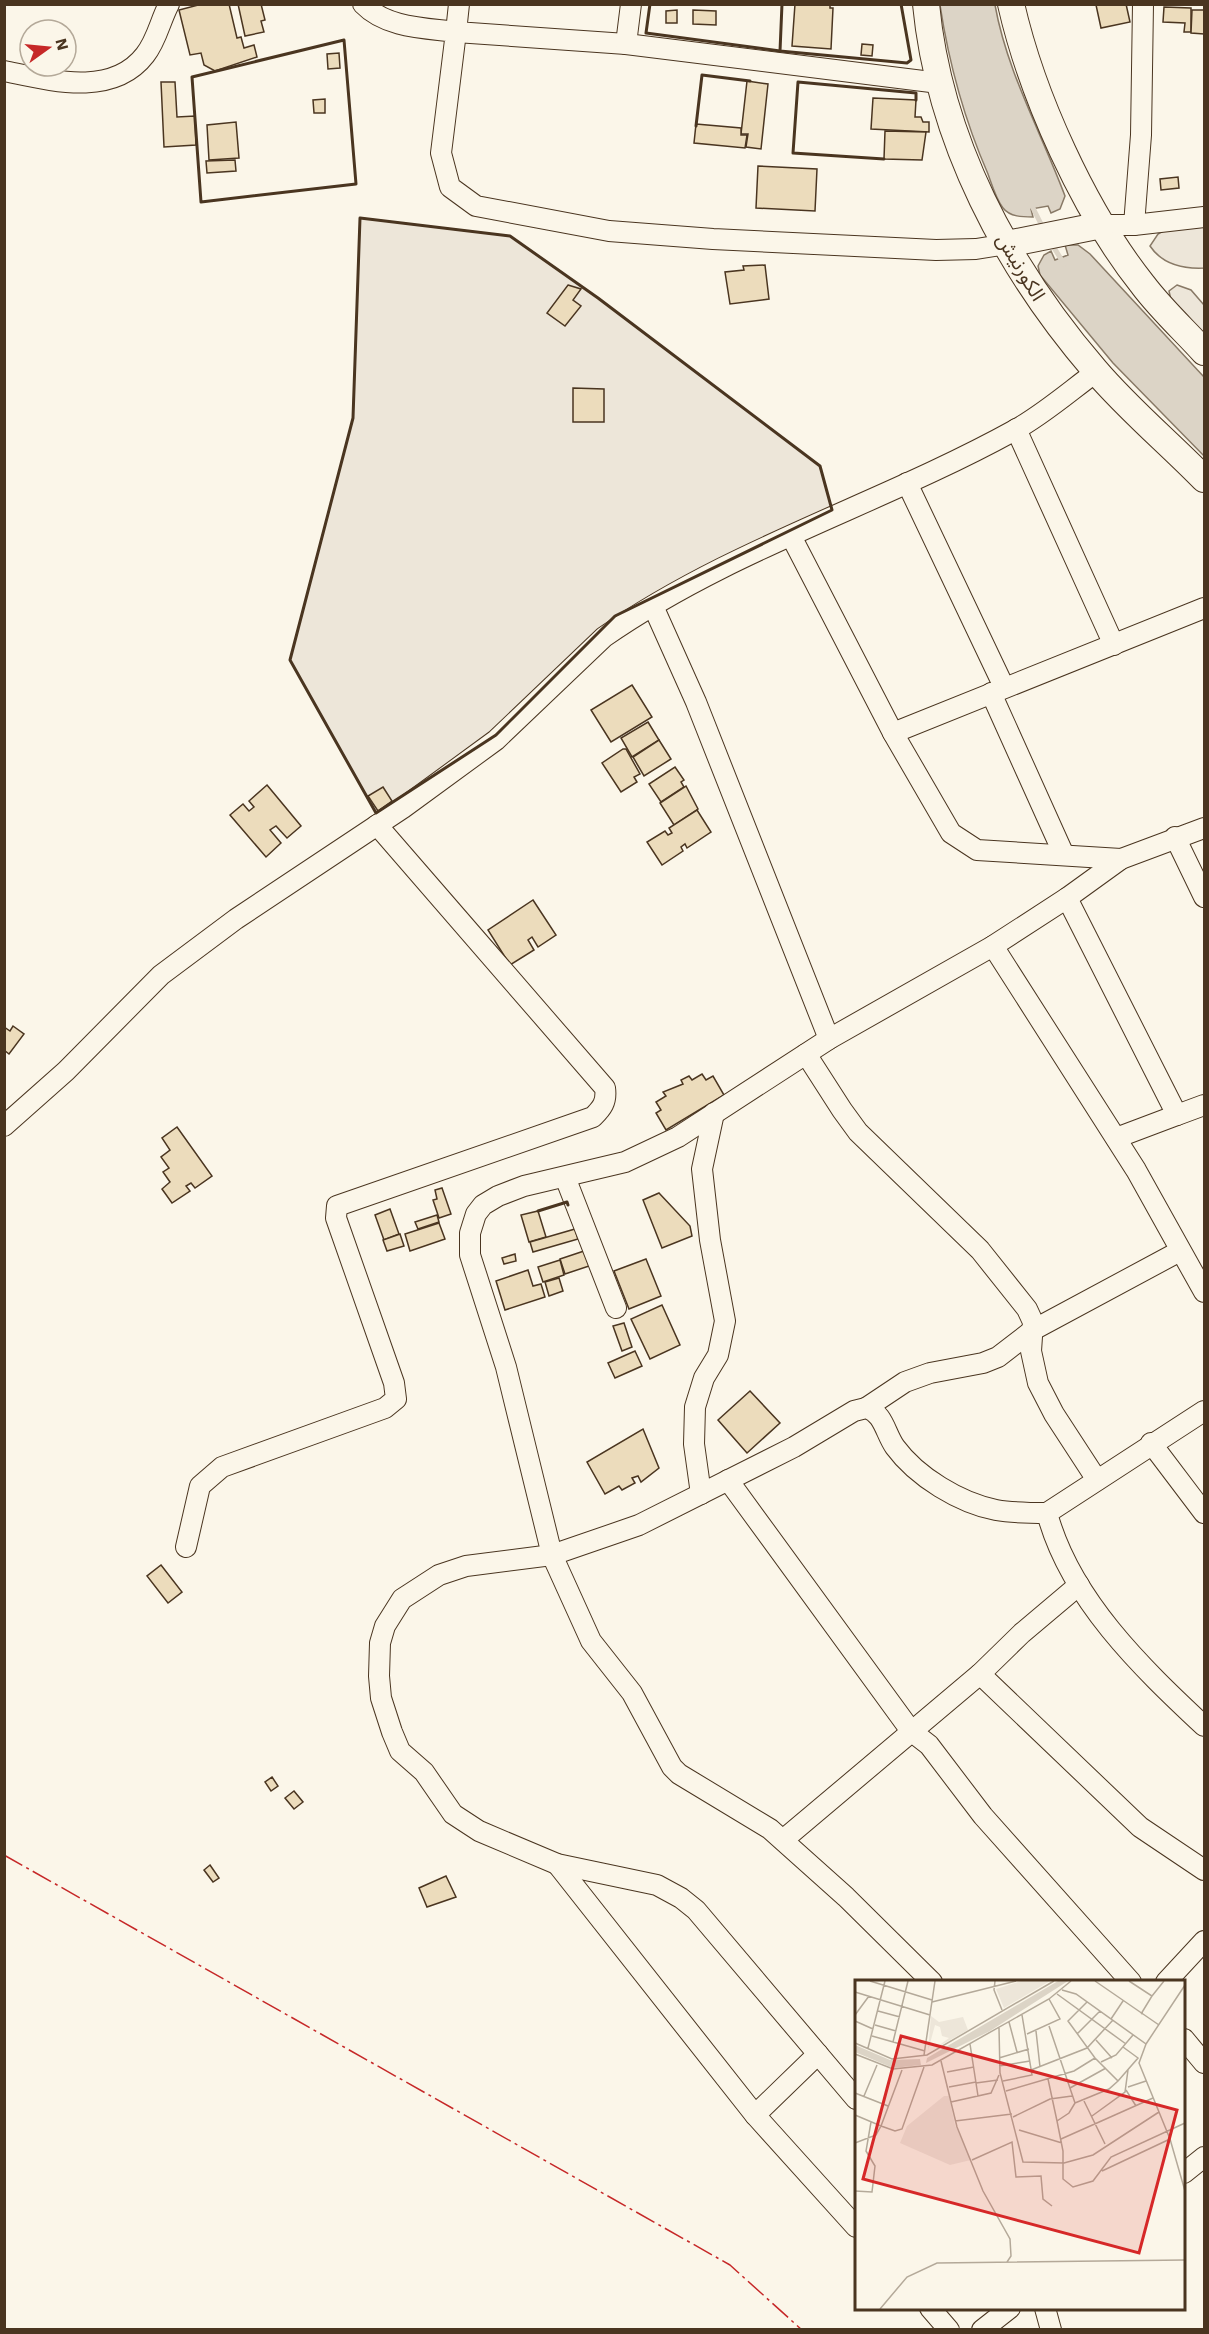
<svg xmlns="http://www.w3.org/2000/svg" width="1209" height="2334" viewBox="0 0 1209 2334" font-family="'Work Sans','Noto Sans Arabic',sans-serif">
	<rect width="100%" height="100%" fill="#fbf6e9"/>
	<g fill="#ede6d9" stroke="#887966" stroke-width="1.5">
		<polygon points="360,218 510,236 598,298 820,466 832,510 615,616 496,735 376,813 290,660 353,418"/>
		<path d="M1172 226H1204V268C1183 269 1162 264 1150 246L1158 234Z"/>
		<polygon points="1177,285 1191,290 1204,305 1204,336 1171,300 1169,291"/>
	</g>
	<g fill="#dcd4c6" stroke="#887966" stroke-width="1.5">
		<path d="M940 5H995C1007 72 1041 132 1065 196L1060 209 1051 213 1048 206 1031 209 1033 217C1023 217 1010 217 1003 208 996 199 992 185 988 174 964 119 949 64 940 5Z"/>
		<polygon points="1065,245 1078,245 1090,254 1204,377 1204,456 1113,363 1040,275 1038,266 1044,255 1051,251 1055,260 1068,255"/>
	</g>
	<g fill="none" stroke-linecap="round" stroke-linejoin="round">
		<g stroke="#dcd4c6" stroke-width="5">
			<polyline points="1031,204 1044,230"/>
			<polyline points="1050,241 1064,264"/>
		</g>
	</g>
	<g fill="#ecdcbc" stroke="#4a3520" stroke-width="1.5">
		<polygon points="202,4 229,4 237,38 241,37 244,48 254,45 257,57 215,71 204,65 201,53 190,55 179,10"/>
		<polygon points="238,4 261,4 265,20 261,21 264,32 245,36"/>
		<polygon points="795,4 830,4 830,8 833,8 831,49 792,46"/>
		<polygon points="1126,4 1130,22 1101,28 1096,5"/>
		<polygon points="1164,7 1191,8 1191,32 1184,32 1185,23 1163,22"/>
		<polygon points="677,10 677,23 666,23 666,11"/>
		<polygon points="693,10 716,11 716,25 693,24"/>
		<polygon points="1192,10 1204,10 1204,34 1191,33"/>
		<polygon points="862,44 873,45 872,56 861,55"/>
		<polygon points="339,53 340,68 328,69 327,54"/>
		<polygon points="747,81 768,84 761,149 746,147 748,134 741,134"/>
		<polygon points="161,82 175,82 177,117 195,116 196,145 164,147"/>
		<polygon points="873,98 916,100 915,117 921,117 923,122 929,122 929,132 871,129"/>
		<polygon points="325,99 325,113 314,113 313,100"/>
		<polygon points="236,122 239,158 209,160 207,125"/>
		<polygon points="696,124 741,128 741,135 747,135 745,148 694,143"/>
		<polygon points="885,131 926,132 922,160 884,159"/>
		<polygon points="235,160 236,171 207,173 206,161"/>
		<polygon points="758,166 817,169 815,211 756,208"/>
		<polygon points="1178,177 1179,188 1161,190 1160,179"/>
		<polygon points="765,265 769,299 730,304 725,272 744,270 743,266"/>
		<polygon points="568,285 581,289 573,300 581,306 565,326 547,313"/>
		<polygon points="573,388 604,389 604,422 573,422"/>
		<polygon points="632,685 652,717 611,742 591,710"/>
		<polygon points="648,722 659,740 632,757 621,738"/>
		<polygon points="659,740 671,759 644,776 633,757"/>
		<polygon points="623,749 626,749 640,774 634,777 637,782 621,792 602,763"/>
		<polygon points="675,767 684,780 681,782 684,787 661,802 649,784"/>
		<polygon points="267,785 301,826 287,838 276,826 270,830 281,843 266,857 230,815 243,804 249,811 254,807 249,801"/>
		<polygon points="686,786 698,809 674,825 660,803"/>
		<polygon points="383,787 392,801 378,811 368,796"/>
		<polygon points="697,810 711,832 687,848 685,844 681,847 683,851 662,865 647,842 665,831 668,835 672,833 669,828"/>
		<polygon points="533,900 556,935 538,947 532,937 528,940 534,950 510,965 488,930"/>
		<polygon points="13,1026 24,1034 9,1054 4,1050 4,1027 10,1031"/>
		<polygon points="702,1074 706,1080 713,1076 724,1095 666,1130 656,1113 661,1110 656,1102 666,1096 663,1092 683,1084 681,1080 689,1076 692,1080"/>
		<polygon points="177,1127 212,1176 195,1188 191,1183 186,1186 190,1191 172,1203 162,1189 170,1182 163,1172 169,1168 161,1157 170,1150 162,1138"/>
		<polygon points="442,1188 451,1214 439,1218 433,1200 437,1199 435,1190"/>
		<polygon points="659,1193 690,1226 692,1236 662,1248 643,1200"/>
		<polygon points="390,1209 399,1234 384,1240 375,1215"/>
		<polygon points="538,1211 546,1237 529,1242 521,1215"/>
		<polygon points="437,1215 439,1222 418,1229 415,1222"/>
		<polygon points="439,1223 445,1239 410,1251 405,1234"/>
		<polygon points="575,1229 578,1239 533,1252 530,1242"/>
		<polygon points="400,1234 404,1246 387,1251 383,1240"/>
		<polygon points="587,1250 592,1265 565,1274 560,1259"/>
		<polygon points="515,1254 516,1261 504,1264 502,1258"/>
		<polygon points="646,1259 661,1296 629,1309 614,1271"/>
		<polygon points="560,1260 564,1275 543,1282 538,1267"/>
		<polygon points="528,1270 533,1286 541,1284 545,1297 505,1310 496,1281"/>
		<polygon points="559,1278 563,1291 549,1296 545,1282"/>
		<polygon points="662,1305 680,1345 650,1359 631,1319"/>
		<polygon points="624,1323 632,1347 622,1351 613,1326"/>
		<polygon points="635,1351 642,1366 615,1378 608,1363"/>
		<polygon points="750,1391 780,1423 747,1453 718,1420"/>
		<polygon points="643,1429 659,1468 641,1482 638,1476 632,1478 635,1483 622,1490 619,1486 605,1494 587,1462"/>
		<polygon points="161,1565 182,1592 168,1603 147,1576"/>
		<polygon points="272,1777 278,1786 271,1791 265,1782"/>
		<polygon points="294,1791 303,1802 294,1809 285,1798"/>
		<polygon points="210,1865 219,1878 213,1882 204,1870"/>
		<polygon points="446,1876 456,1897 427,1907 419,1888"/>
	</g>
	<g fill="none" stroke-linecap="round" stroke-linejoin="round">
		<defs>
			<g id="minor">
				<path d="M363 4C386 28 425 28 456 32L441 153 450 187 476 206 609 231 713 239 936 250 976 249 1007 244"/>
				<polyline points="459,4 456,32 626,44 939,83"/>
				<polyline points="626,44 631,4"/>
				<path d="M4 71C49 80 112 98 145 55 157 40 160 21 169 4"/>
				<polyline points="1102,225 1134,225 1204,217"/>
				<polyline points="1134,225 1141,135 1143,4"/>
				<polyline points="1016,429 1114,645"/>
				<polyline points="907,483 1004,687"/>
				<polyline points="791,536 893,733 951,833 977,850 1121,859"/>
				<polyline points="653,606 696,702 829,1039"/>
				<polyline points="991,693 1064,855"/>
				<polyline points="893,733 1204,608"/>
				<polyline points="1175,837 1204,897"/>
				<polyline points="1067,898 1177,1115 1204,1105"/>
				<polyline points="993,946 1136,1170 1204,1292"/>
				<polyline points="806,1054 842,1110 858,1132 980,1250 1027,1309 1033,1322 1031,1351 1038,1383 1054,1414 1097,1480"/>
				<path d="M4 1126 66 1071 161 975 236 919 403 808 496 740 604 637C730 549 881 504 1015 430 1044 414 1070 391 1096 372"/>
				<polyline points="1116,1138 1177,1115"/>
				<polyline points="565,1177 616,1308"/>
				<polyline points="866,1408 905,1382 930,1373 983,1363 998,1357 1033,1330 1180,1251"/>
				<path d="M1204 1411 1047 1513C1070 1599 1141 1667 1204 1726"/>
				<polyline points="1151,1443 1204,1513"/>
				<polyline points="728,1480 911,1731 929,1745 983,1816 1131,1982"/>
				<polyline points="701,1494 694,1444 695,1407 704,1378 718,1355 725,1321 710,1240 702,1169 714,1113"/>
				<path d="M186 1547 200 1486 222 1467 385 1408 396 1399 394 1383 336 1218 337 1206 593 1117C602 1108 607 1102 605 1088L377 825"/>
				<polyline points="980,1674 1140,1827 1204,1870"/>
				<polyline points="783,1840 980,1674 1022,1633 1079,1585"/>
				<polyline points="557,1864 755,2115 856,2227"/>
				<polyline points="932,1982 846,1897 770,1829 679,1774 672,1767 632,1693 591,1641 552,1555 506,1367 470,1255 470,1233 476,1214 483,1205 498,1196 524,1186 625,1162 678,1137 829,1039 993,946 1067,898 1121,859 1204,828"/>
				<polyline points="1166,1982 1204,1941"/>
				<polyline points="1184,2039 1204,2063"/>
				<path d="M856 2099 696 1910 681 1898 657 1885 557 1864 479 1831 453 1814 424 1772 400 1751 392 1732 381 1698 379 1676 380 1643 385 1626 402 1599 439 1575 466 1566 552 1555 639 1525 794 1447 854 1411 866 1408C884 1413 885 1433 895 1447 917 1477 960 1503 996 1510 1013 1513 1030 1513 1047 1513"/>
				<polyline points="755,2115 818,2054"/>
				<polyline points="1184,2173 1204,2157"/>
				<polyline points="930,2308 949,2330"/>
				<polyline points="1045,2308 1051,2330"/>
				<polyline points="982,2330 1010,2308"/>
			</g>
			<g id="major">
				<path d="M926 4C939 140 1007 268 1095 370 1128 409 1169 443 1204 479"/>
				<path d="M1011 4C1032 96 1084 211 1143 285 1161 309 1184 330 1204 352"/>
				<polyline points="1007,244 1102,225"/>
			</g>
		</defs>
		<use href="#minor" stroke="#4a3520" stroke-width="22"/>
		<use href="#major" stroke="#4a3520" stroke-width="28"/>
		<use href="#minor" stroke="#fbf6e9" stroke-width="20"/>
		<use href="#major" stroke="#fbf6e9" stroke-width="26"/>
		<g stroke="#4a3520" stroke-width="3">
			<polyline points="650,4 646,33 780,51"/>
			<polyline points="782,4 780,51 907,63 911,60 901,4"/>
			<polygon points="344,40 356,184 201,202 192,77"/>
			<polyline points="696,126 702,75 750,81"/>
			<polyline points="884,159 793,153 798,82 916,93 916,100"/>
			<polygon points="360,218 510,236 598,298 820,466 832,510 615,616 496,735 376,813 290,660 353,418"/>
			<polyline points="538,1211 567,1202 568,1205"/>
		</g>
		<polyline stroke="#c62828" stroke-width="1.5" stroke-dasharray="21 4.5 3 4.5" stroke-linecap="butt" points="4,1855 730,2265 802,2330"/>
	</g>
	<g text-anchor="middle" stroke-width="4.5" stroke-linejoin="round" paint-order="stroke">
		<g font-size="20" fill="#4a3520" stroke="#fbf6e9">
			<text transform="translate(1021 267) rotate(59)" y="7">الكورنيش</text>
		</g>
	</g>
	<g transform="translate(855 1980)">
		<rect width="330" height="330" fill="#fbf6e9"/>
		<path d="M166 1H195L149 28 141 9ZM76 36 84 42 108 37 113 50 79 69 94 58 87 56 85 47 80 45 73 71ZM89 116H94L100 145 116 180 95 185 45 163 52 146Z" fill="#ede6d9"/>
		<path d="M203 1H213L135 51 71 83 72 78ZM0 65 35 80 65 79 66 85 38 88 0 72Z" fill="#dcd4c6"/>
		<path fill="none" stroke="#b4a999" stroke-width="1.5" d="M15 1 77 20M140 1 139 10 147 30M240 1 304 45M274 1 297 16 286 34M207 10 221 14 291 64 284 83 315 159 330 211M0 12 75 35M202 14 271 64M297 16 309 1M77 22 161 1M23 31 45 37M0 35 14 16M256 39 268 21M0 41 18 49M154 42 162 72M20 45 41 51M194 46 220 123 254 109 263 101 240 78 213 41 232 22M144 48 145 93 168 182 209 183 238 175 304 132M181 51 185 87M172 54 205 39 194 19M222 54 245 31M17 56 70 71M241 60 257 78M38 62 53 1M0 63 37 79 72 75 199 1M115 64 123 116M291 64 330 5M13 68 30 1M0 74 38 89 77 85 194 19 216 1M69 75 80 1M144 78 174 69M86 81 102 147 128 211 155 259 156 276 152 282M246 82 261 75 278 55M144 86 175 81M176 90 232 68 258 40M92 92 119 87M193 99 202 141M148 101 177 95 167 35M263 101 283 78 268 67M121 103 143 100M94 107 121 102M273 107 291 101M215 108 251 88M271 110 281 126M151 111 219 91 240 78M0 113 33 126M9 116 22 85M229 121 250 164M96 122 136 113 144 95M220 123 214 133 202 141 208 171V199L218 207 238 201 256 177 330 143M0 135 26 146 47 90M237 136 270 112 273 90M158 137 195 119 217 116M100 141 157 134M164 150 207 163M206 159 298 118M0 163 21 155 26 146 40 151 47 149 69 87M117 180 157 162 161 197 186 196 188 219 197 226M247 191 315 159M0 211 17 212 20 186 11 171 16 142M25 329 52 297 82 283 330 280"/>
		<path fill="#d62828" fill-opacity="0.15" stroke="#d62828" stroke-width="3" d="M46 56 322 130 284 273 8 199Z"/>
		<rect width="330" height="330" fill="none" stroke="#4a3520" stroke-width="3"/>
	</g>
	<rect width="1209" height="2334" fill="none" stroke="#4a3520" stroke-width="12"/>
	<g transform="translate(48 48) rotate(75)"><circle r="28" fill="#fbf6e9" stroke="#b4a999" stroke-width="1.5"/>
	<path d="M0-4.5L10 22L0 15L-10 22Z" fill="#c62828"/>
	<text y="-9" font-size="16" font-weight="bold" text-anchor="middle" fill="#4a3520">N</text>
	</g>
</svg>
